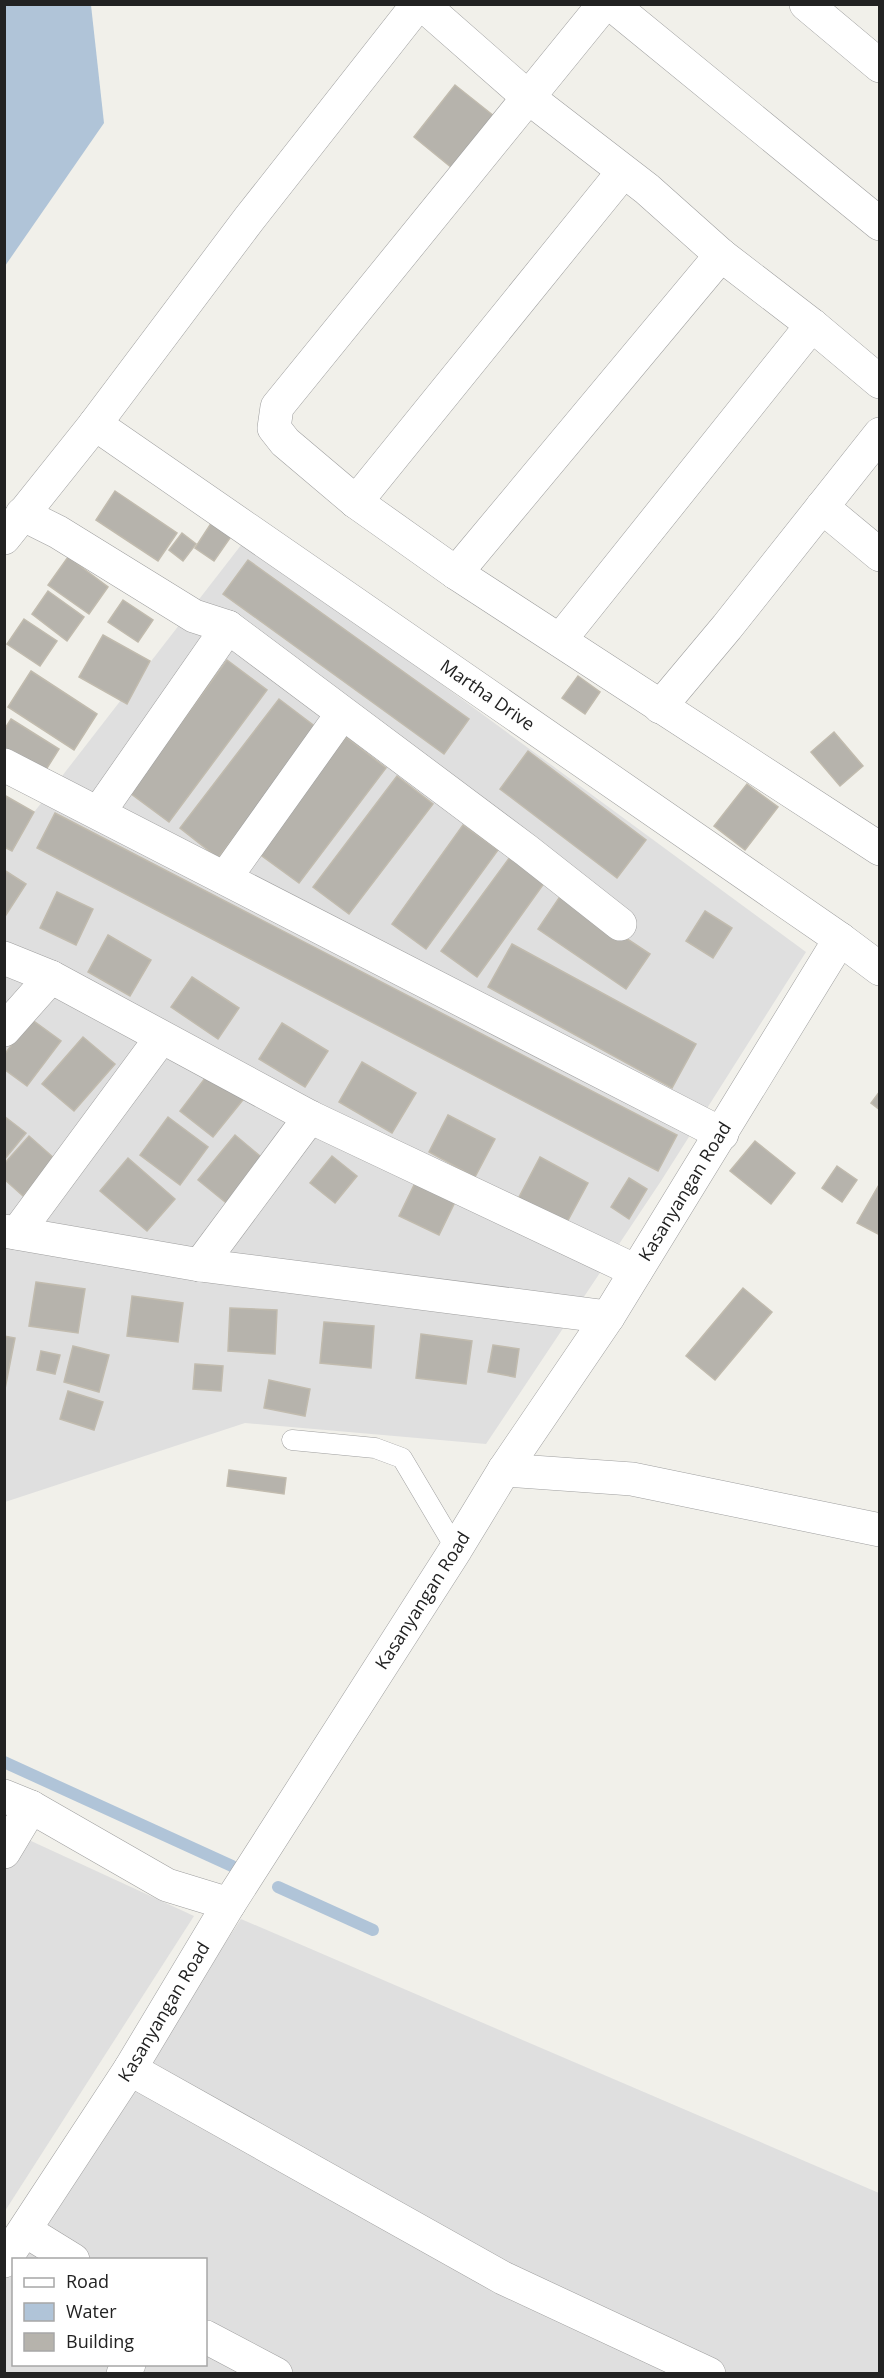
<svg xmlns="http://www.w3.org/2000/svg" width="884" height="2378" viewBox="0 0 884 2378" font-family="'Open Sans',sans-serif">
	<rect width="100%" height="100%" fill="#f1f0ea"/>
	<g fill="#dfdfdf">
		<polygon points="245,540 806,952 661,1181 486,1444 245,1423 5,1502 4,851"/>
		<polygon points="5,1829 194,1916 5,2211"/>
		<polygon points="241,1919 879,2193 879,2373 5,2373 4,2279 13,2265 14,2364 206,2364 206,2260 17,2259"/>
	</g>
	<polygon fill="#b0c4d8" points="5,4 91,5 104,123 5,266"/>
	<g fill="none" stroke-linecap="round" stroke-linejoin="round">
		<g stroke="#b0c4d8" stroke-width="12">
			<polyline points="4,1762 232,1866"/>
			<polyline points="278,1887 373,1930"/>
		</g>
	</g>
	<g fill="#b6b3ac" stroke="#c1bbae" stroke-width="1.5">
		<polygon points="455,85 494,116 452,168 414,137"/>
		<polygon points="115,491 177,533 158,561 96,520"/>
		<polygon points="219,511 239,525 214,561 195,548"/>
		<polygon points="182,533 196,544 183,561 169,550"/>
		<polygon points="68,557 108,587 89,614 48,585"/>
		<polygon points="248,560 469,719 444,754 223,594"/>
		<polygon points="48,591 84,617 67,641 32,614"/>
		<polygon points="123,600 153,620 138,642 108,622"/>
		<polygon points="24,619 57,641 40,666 7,644"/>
		<polygon points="103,635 150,661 127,704 79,677"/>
		<polygon points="227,660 267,690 169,822 130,793"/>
		<polygon points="31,671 97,714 74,750 8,707"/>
		<polygon points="578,676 600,692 585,714 562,698"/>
		<polygon points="279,699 317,728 218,858 180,828"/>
		<polygon points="11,719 59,749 42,776 4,752 4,730"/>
		<polygon points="834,732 863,766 840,786 811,752"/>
		<polygon points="346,737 386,768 299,883 258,853"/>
		<polygon points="528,751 646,840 617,878 500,789"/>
		<polygon points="397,776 433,804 349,914 313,887"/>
		<polygon points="747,784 778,807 745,850 714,826"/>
		<polygon points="4,795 34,812 12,851 4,847"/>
		<polygon points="55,813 677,1135 658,1171 37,848"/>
		<polygon points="463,825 498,850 426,949 392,924"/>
		<polygon points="510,857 545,882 477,977 441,951"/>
		<polygon points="4,870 26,884 4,918"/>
		<polygon points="57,892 93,909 76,945 40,928"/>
		<polygon points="561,895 650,954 626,989 538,929"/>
		<polygon points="705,911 732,928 713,958 686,941"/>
		<polygon points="108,935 151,960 130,996 88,972"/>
		<polygon points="512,944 696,1044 672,1088 488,987"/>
		<polygon points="192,977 239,1008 218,1039 171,1007"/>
		<polygon points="31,1019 61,1041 27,1086 4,1069 4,1055"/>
		<polygon points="282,1023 328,1051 305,1087 259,1059"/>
		<polygon points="83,1037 115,1064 74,1111 42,1084"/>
		<polygon points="362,1062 416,1093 392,1133 339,1102"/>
		<polygon points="212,1069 246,1096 213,1137 180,1111"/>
		<polygon points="880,1091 880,1110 871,1103"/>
		<polygon points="448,1115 495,1139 475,1177 429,1152"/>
		<polygon points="4,1116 26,1133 4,1160"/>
		<polygon points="168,1117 208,1147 180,1185 140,1155"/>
		<polygon points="235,1135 266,1161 230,1206 198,1180"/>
		<polygon points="29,1136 55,1159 23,1196 4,1179 4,1164"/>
		<polygon points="755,1141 795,1173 771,1204 730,1171"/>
		<polygon points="332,1156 357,1176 335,1203 310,1183"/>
		<polygon points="540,1157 588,1183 566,1224 518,1199"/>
		<polygon points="128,1158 175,1199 147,1231 100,1191"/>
		<polygon points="837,1166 857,1180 842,1202 822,1188"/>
		<polygon points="629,1178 647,1189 629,1219 611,1207"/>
		<polygon points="415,1183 455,1202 439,1235 399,1216"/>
		<polygon points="880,1183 880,1235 857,1223"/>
		<polygon points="36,1282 85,1289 78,1333 29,1326"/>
		<polygon points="743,1288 772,1312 715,1380 686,1356"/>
		<polygon points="132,1296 183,1303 178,1342 127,1336"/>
		<polygon points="230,1308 277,1310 275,1354 228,1351"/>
		<polygon points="324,1322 374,1326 371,1368 320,1363"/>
		<polygon points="421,1334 472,1341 466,1384 416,1378"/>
		<polygon points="4,1336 15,1338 4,1394"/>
		<polygon points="493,1345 519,1349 515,1377 488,1372"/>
		<polygon points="73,1346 109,1355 99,1392 64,1382"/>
		<polygon points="41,1351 60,1355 55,1374 37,1370"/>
		<polygon points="195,1364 223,1366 221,1391 193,1389"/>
		<polygon points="269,1380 310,1389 305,1416 264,1408"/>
		<polygon points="68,1391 103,1402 94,1430 60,1419"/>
		<polygon points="229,1470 286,1478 284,1494 227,1486"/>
	</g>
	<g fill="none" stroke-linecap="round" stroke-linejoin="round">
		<defs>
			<polyline id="service" points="292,1440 375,1448 402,1458 456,1549"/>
			<g id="minor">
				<polyline points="422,4 529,98 647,189 721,255 812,325 880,382"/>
				<polyline points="604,4 277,407 274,428 285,442 356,502 456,573 880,849"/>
				<polyline points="611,4 880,224"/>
				<polyline points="806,4 880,66"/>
				<path id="s1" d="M95 424 840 939 880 969"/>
				<polyline points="356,502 623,172"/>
				<polyline points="822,507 880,555"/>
				<polyline points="22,514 58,532 194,616 228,627 526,850 620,924"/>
				<polyline points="4,538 95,424 249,219 418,4"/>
				<polyline points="456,573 721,255"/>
				<polyline points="560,640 812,325"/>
				<polyline points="660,707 727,627 880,434"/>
				<polyline points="4,765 722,1134"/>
				<polyline points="99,812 228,627"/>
				<polyline points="225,878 342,714"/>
				<polyline points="4,958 51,977 310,1117 636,1271"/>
				<polyline points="4,1030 51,977"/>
				<polyline points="4,1231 200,1265 608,1317"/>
				<polyline points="17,1233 161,1038"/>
				<polyline points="200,1265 310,1117"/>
				<polyline points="504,1470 632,1479 880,1530"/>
				<polyline points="4,1796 31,1807 167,1885 229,1904"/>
				<polyline points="4,1852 31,1807"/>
				<polyline points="130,2069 503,2278 709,2374"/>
				<polyline points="26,2231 73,2260"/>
				<path id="s2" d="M4 2261 130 2069 229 1904 456 1549 504 1470 608 1317 840 939"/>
				<polyline points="206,2337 276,2374"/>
				<polyline points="123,2374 129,2364"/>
			</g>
		</defs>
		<use href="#service" stroke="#9f9f9f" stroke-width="21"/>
		<use href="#minor" stroke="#9f9f9f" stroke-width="34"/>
		<use href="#service" stroke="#fff" stroke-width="20"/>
		<use href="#minor" stroke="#fff" stroke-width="33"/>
	</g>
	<g text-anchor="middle" stroke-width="6" stroke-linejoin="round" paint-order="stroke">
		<g font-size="18" fill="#222" stroke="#fff">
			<text dy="6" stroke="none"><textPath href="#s1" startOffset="477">Martha Drive</textPath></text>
			<text dy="6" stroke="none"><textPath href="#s2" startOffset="1268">Kasanyangan Road</textPath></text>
			<text dy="6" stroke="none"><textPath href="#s2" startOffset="782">Kasanyangan Road</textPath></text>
			<text dy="6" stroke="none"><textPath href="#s2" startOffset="296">Kasanyangan Road</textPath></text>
		</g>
	</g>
	<rect width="884" height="2378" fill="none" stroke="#222222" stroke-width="12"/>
	<rect x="12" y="2258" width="195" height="108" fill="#ffffff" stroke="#a7a7a7" stroke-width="1.5"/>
	<rect x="24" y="2278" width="30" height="9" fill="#ffffff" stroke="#a7a7a7" stroke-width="1.5"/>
	<text x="66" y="2288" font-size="18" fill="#222222">Road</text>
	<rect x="24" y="2303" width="30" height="18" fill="#b0c4d8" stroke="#a7a7a7" stroke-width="1.5"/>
	<text x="66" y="2318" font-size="18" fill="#222222">Water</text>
	<rect x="24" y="2333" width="30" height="18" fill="#b6b3ac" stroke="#a7a7a7" stroke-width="1.5"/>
	<text x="66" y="2348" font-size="18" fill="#222222">Building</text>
</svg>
